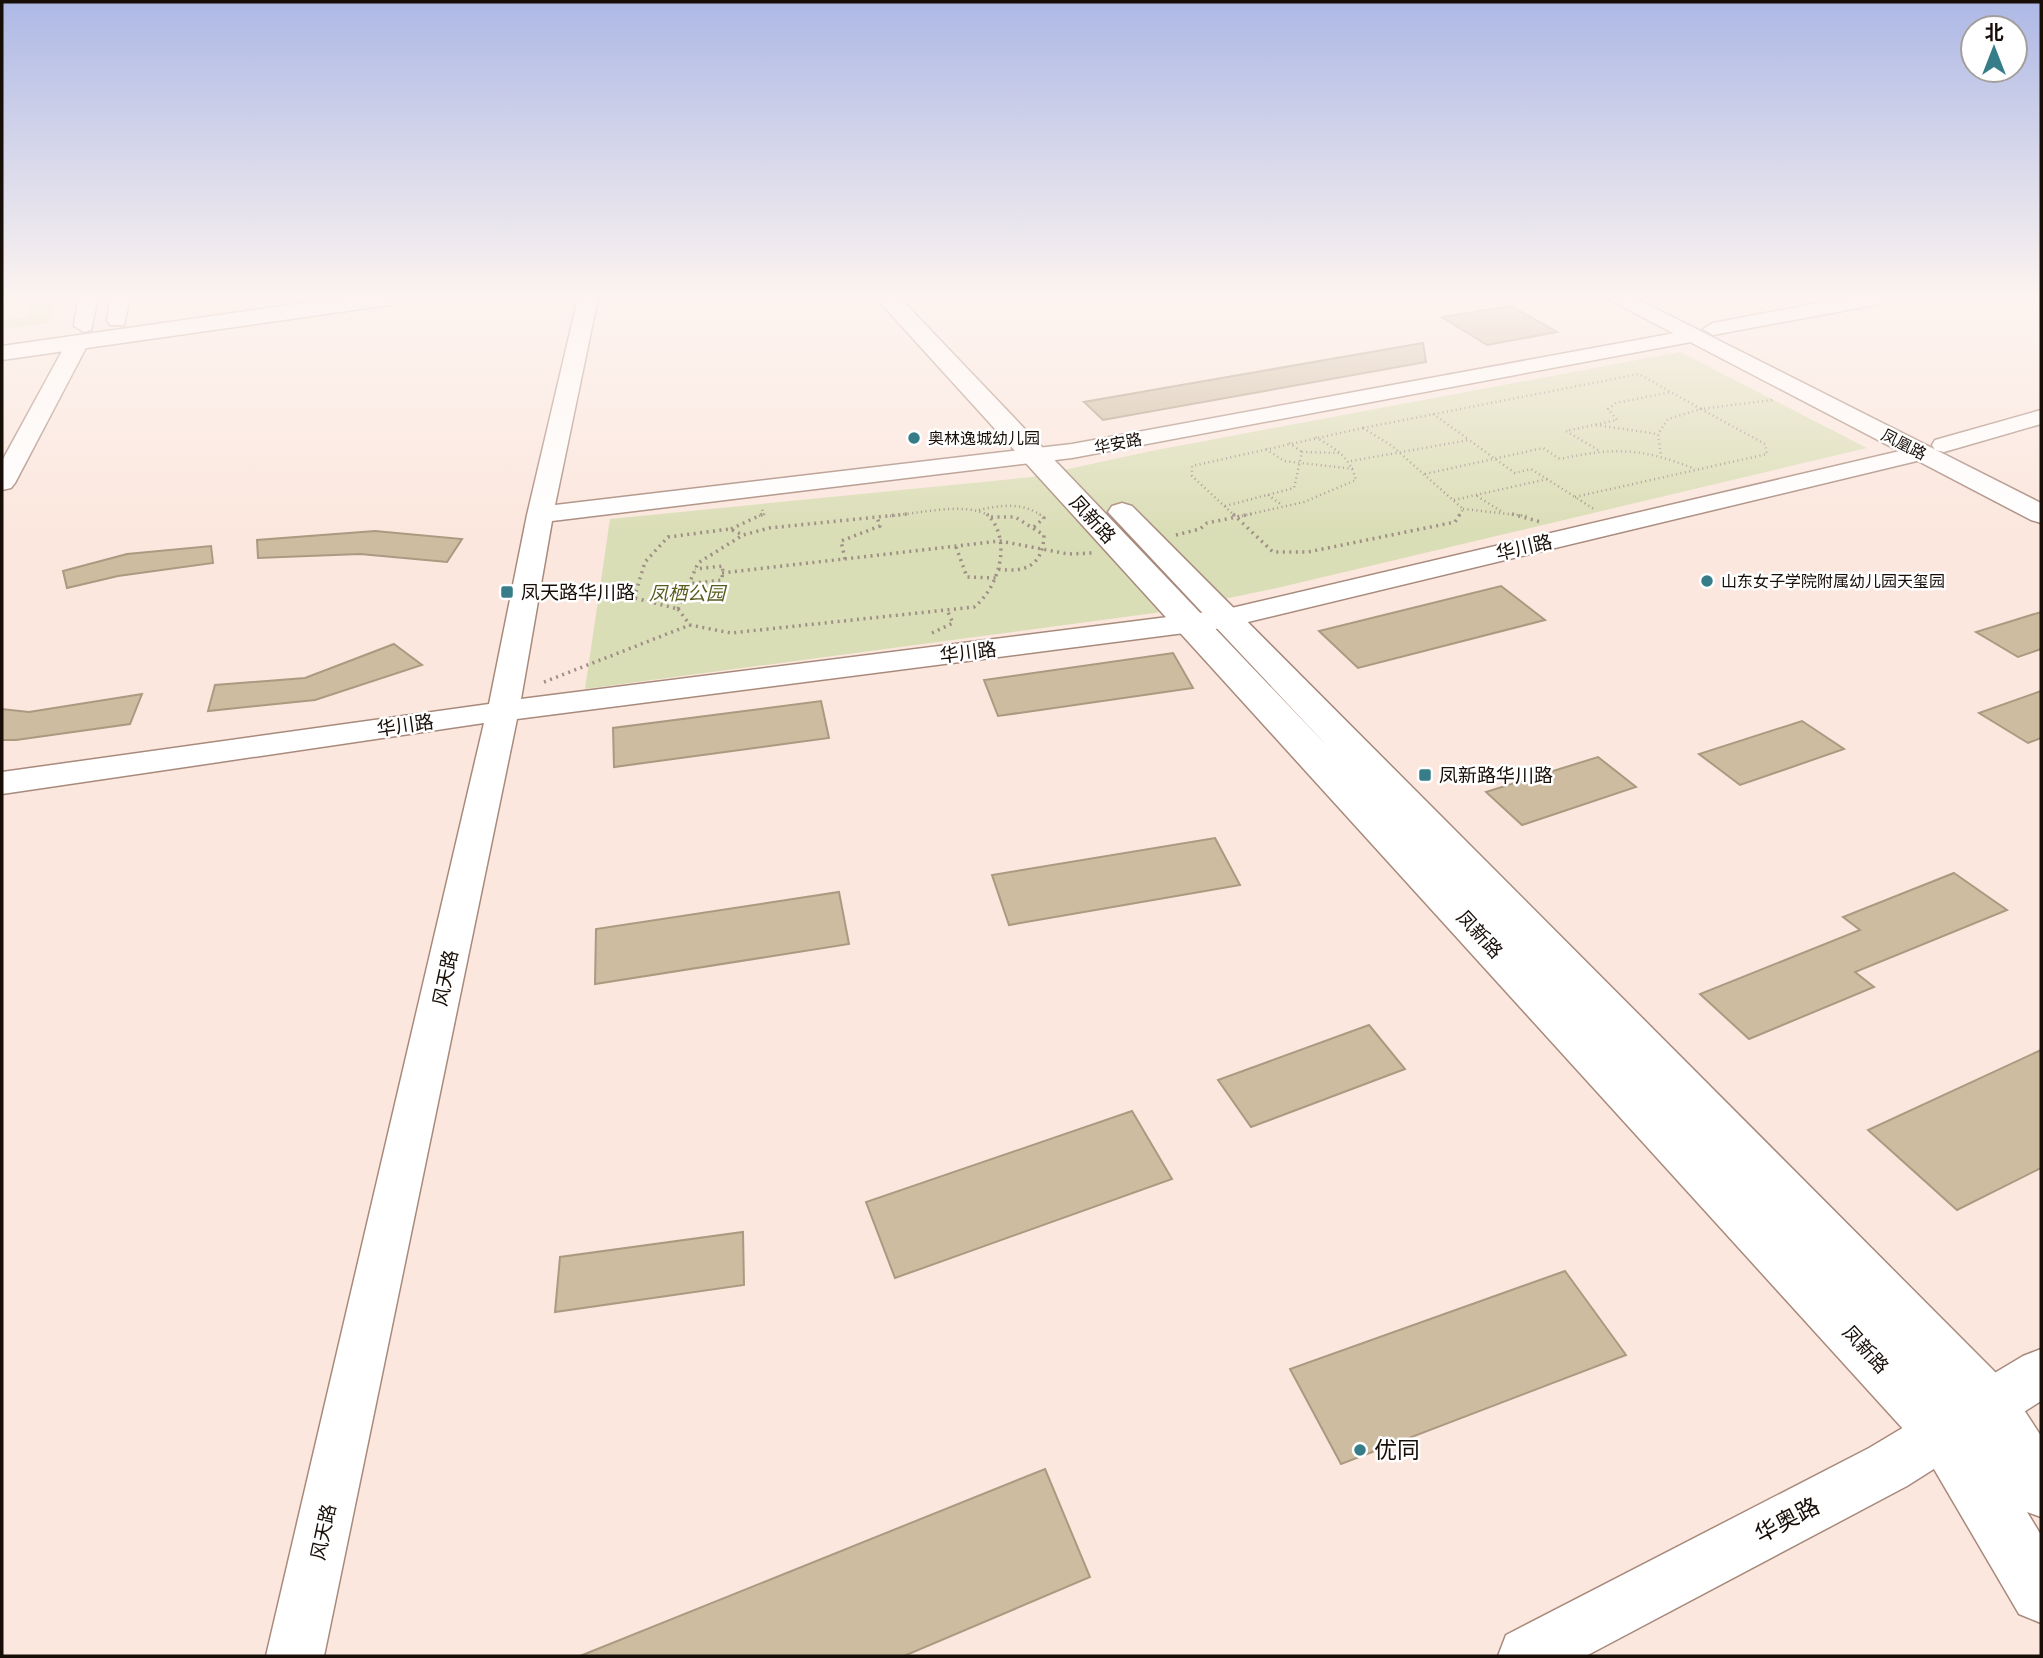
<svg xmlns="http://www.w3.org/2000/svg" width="2043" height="1658" viewBox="0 0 2043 1658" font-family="Bitter,'Noto Sans SC',serif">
	<rect width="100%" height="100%" fill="#fbe7de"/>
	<g fill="#dadeb6">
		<polygon points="56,298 49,323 2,329 2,320 26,317 33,299"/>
		<polygon points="1680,352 1867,448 1277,588 1162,612 585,689 610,519 1032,477 1151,451"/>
	</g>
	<g fill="#cebca1" stroke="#ab9a80" stroke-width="2">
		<polygon points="1511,306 1557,332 1487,345 1442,317"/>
		<polygon points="1423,343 1426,362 1103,420 1084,402"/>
		<polygon points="375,531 462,539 447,562 360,554 258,558 257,540"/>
		<polygon points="211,546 213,563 118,576 67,588 63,571 127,554"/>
		<polygon points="1501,586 1545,620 1358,668 1319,631"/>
		<polygon points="2041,612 2041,649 2018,657 1976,632"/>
		<polygon points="394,644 422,665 315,700 208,711 215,685 305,678"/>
		<polygon points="1173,653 1193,688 998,716 984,680"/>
		<polygon points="2041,691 2041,738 2028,743 1979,713"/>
		<polygon points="142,694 130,724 16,740 2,740 2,709 29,712"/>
		<polygon points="821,701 829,738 614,767 613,728"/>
		<polygon points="1802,721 1844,749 1740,785 1699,754"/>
		<polygon points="1598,757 1636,787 1522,825 1486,792"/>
		<polygon points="1215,838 1240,885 1009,925 992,875"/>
		<polygon points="1954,873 2007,910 1855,972 1874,987 1749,1039 1700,994 1860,930 1843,917"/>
		<polygon points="839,892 849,944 595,984 596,929"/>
		<polygon points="1369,1025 1405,1069 1251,1127 1218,1080"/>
		<polygon points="2041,1050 2041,1168 1957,1210 1868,1130"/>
		<polygon points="1132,1111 1172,1179 895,1278 866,1202"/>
		<polygon points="743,1232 744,1285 555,1312 560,1257"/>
		<polygon points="1565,1271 1626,1355 1341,1464 1290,1369"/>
		<polygon points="1045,1469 1090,1577 904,1656 580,1656"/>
	</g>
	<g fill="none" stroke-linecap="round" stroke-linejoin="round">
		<defs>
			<g id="tertiary">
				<polygon points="78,298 98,298 91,330 84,332 74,326"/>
				<polygon points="110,298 130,298 124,325 110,325 107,321"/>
				<polygon points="578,298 598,298 555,505 1072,444 1691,330 1701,336 1691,342 1072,458 552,521 521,699 1223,610 1921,446 1930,448 1933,453 1930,458 1921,460 1223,628 517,719 324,1656 266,1656 484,723 2,794 2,772 489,704 527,515"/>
				<polygon points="1845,298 1890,298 1880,304 1713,335 1703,329 1713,323"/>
				<polygon points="78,336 89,342 15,483 11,488 2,490 2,461 67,342"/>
				<polygon points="2041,410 2041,424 1944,452 1935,450 1932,445 1935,440"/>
				<polygon points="2041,1349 2041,1401 1907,1486 1586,1656 1498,1656 1506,1635 1869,1448 2023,1356"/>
			</g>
			<polygon id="secondary" points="876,298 900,298 1330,749 1108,512 1112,506 1122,503 1132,506 2007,1384 2041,1436 2041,1517 2027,1512 2041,1535 2041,1623 2019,1614 1924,1452"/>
			<g id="primary">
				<polygon points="339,298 400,298 389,305 2,360 2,346"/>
				<polygon points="1606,298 1635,298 2041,503 2041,523 2031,520"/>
			</g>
		</defs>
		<use href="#tertiary" stroke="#a88a7c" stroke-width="3"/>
		<use href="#secondary" stroke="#a88a7c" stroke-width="3"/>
		<use href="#primary" stroke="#a88a7c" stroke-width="3"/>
		<g stroke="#9e8e86" stroke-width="2.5" stroke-dasharray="1 3.5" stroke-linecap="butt">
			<polyline points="1433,414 1468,439"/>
			<polyline points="1596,425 1658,434"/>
			<polyline points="1363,428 1392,446 1463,509 1459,516"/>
			<polyline points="1363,428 1639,374 1701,409 1772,400"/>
			<polyline points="1289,443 1302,452"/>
			<polyline points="1266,449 1284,461 1354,469"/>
			<polyline points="1598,450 1566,431 1617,420 1608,409 1616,403 1671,392"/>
			<polyline points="1351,461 1469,440 1515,473 1531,469 1594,509"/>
			<path d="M1425 474 1543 448 1560 459C1615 447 1642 448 1695 469"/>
			<polyline points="1268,495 1282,505"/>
			<polyline points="1477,496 1502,512"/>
			<polyline points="1575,497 1767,454 1765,444 1701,409 1668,419 1658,434 1661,456"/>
			<polyline points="1454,500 1547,479"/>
			<polyline points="1225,506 1294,488 1302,452 1340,453"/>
			<polyline points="1463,509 1527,516"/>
			<path d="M979 510C1000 505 1023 502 1042 516"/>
			<polyline points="759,516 764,514 761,507"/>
			<path d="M890 516C915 514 968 501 989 516"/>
			<polyline points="1235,516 1192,476 1192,466 1363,428"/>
			<path d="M1242 516 1304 502 1356 480C1350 457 1335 448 1315 437"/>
		</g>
		<g stroke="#9e8e86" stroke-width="3.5" stroke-dasharray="2 4.5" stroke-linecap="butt">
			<polyline points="1233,514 1273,552 1308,552 1455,522 1460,514"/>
			<polyline points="1512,514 1541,522"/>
			<path d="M991 517H1015L1044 535C1043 566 1025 573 997 569"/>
			<polyline points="1034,527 1044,518 1039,514"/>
			<polyline points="731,529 763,514"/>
			<polyline points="1176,535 1200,529 1207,523 1251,514"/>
			<polyline points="956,547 967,577 996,578"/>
			<polyline points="845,559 841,541 880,526 877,517"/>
			<polyline points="722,573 1000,541 1068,554 1092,553"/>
			<polyline points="686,584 722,580 723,566 695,569"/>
			<polyline points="551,595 631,597 678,609"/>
			<polyline points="634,598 645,562 668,537 730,529 743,535"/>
			<path d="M678 609 690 625 731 633 974 607C999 588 1013 539 987 514"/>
			<polyline points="678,609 698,563 743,535 769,528 907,514"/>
			<polyline points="932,633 953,623 947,610"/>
			<polyline points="544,682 690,625"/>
		</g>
		<use href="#tertiary" fill="#fff" fill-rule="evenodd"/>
		<use href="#secondary" fill="#fff" fill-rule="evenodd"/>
		<use href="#primary" fill="#fff" fill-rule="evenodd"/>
	</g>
	<linearGradient id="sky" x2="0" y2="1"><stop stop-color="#adb8e5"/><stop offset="0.56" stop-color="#fdf4f0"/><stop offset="1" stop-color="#fdf4f0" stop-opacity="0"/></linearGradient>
	<rect width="2043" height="531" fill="url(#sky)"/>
	<g fill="#377d89" stroke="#fff" stroke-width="2.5">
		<circle cx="914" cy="438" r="7"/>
		<circle cx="1707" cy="581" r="7"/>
		<rect x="500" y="585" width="14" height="14" rx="3.5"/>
		<rect x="1418" y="768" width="14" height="14" rx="3.5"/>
		<circle cx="1360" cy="1450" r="7"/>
	</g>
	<g text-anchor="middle" stroke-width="5" stroke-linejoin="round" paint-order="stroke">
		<g font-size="16" fill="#180e08" stroke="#fff" text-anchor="start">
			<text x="928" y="444">奥林逸城幼儿园</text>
			<text x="1721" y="587">山东女子学院附属幼儿园天玺园</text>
		</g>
		<g font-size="16" fill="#180e08" stroke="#fff">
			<text transform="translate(1118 443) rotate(-11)" y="6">华安路</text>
			<text transform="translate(1904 444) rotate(27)" y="6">凤凰路</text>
		</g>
		<g font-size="19" fill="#180e08" stroke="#fff">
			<text transform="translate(1093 519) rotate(47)" y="7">凤新路</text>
			<text transform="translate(1524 547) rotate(-13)" y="7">华川路</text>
			<text transform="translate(968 652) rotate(-7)" y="7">华川路</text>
			<text transform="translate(405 725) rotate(-8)" y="7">华川路</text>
			<text transform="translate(1480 934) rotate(47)" y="7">凤新路</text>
			<text transform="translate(445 978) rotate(-78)" y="7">风天路</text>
			<text transform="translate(1866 1349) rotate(47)" y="7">凤新路</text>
			<text transform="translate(323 1532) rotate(-78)" y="7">风天路</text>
		</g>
		<g font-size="19" fill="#180e08" stroke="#fff" text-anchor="start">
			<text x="521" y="599">凤天路华川路</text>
			<text x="1439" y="782">凤新路华川路</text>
		</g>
		<g font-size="19" font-style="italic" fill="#595c1d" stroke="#fff">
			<text x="687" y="600">凤栖公园</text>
		</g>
		<g font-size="23" fill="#180e08" stroke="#fff" text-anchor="start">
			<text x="1374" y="1458">优同</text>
		</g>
		<g font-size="23" fill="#180e08" stroke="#fff">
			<text transform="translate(1787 1520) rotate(-28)" y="8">华奥路</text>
		</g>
	</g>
	<rect width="2043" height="1658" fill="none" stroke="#180e08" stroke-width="7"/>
	<g transform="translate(1994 49)"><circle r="33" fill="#ffffff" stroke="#a39f9c" stroke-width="2"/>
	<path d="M0-5L12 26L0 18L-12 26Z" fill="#377d89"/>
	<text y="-10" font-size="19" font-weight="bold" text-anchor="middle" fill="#180e08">北</text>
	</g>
</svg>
